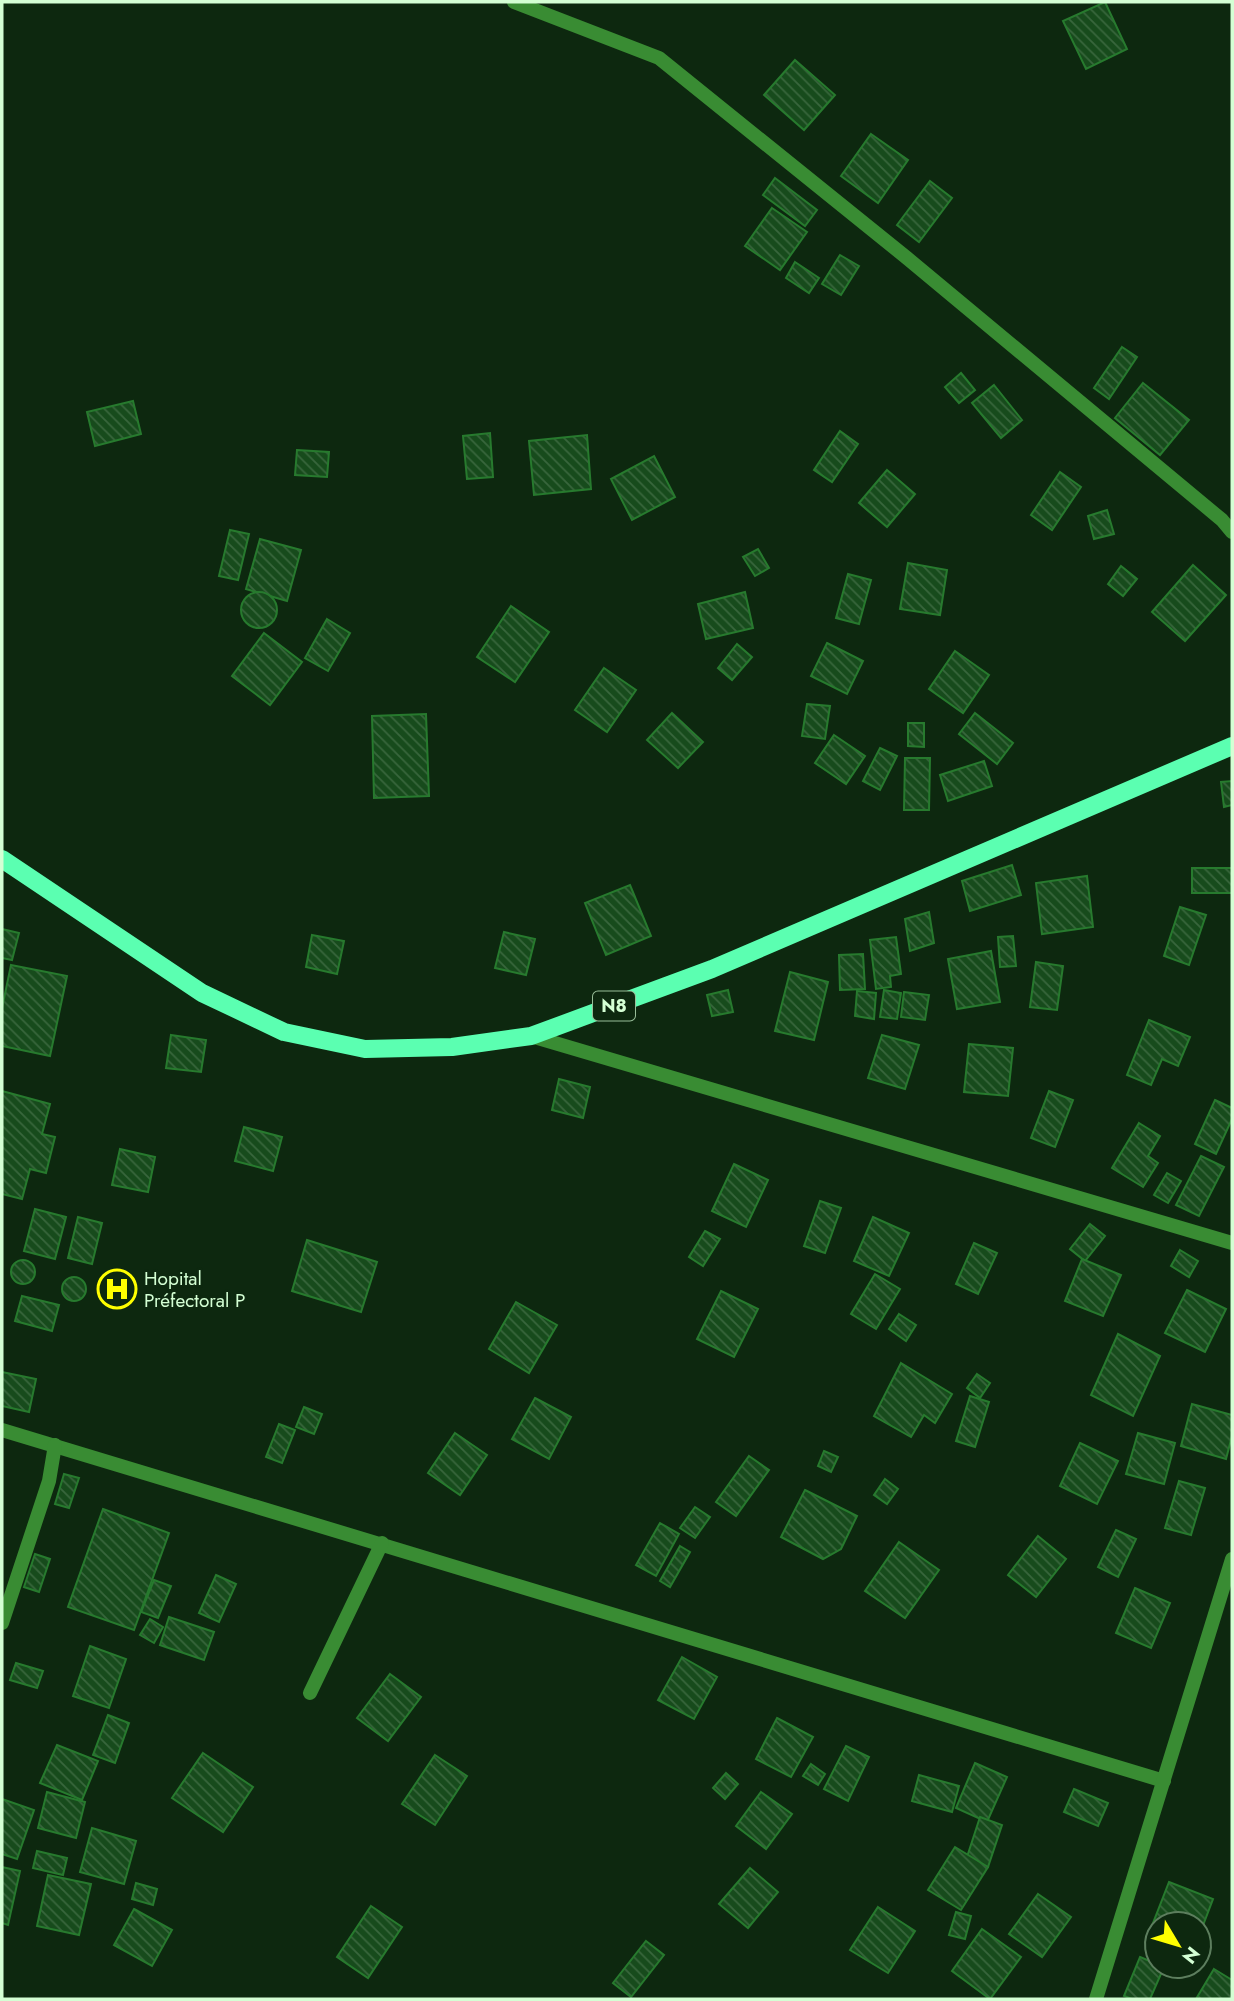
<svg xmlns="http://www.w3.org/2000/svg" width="1234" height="2001" viewBox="0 0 1234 2001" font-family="Jost,sans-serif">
	<defs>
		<pattern id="building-back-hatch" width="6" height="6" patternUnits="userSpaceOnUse" patternTransform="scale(1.75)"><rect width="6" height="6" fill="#174b1c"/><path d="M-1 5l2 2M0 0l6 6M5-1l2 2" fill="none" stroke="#38663c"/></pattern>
	</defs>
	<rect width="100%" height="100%" fill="#0d280f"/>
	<g fill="url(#building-back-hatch)" stroke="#277a2e" stroke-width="2">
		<polygon points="1105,2 1127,49 1086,69 1063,21"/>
		<polygon points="795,60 835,95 804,130 764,95"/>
		<polygon points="871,134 908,160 878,203 841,176"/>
		<polygon points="775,178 817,210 805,226 763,195"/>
		<polygon points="930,181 952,198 919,242 897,225"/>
		<polygon points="772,208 807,232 780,270 745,246"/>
		<polygon points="840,255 859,266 841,295 822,284"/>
		<polygon points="795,262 819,278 809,293 786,278"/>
		<polygon points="1122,347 1137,357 1109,399 1094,388"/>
		<polygon points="961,373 975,390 959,403 945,387"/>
		<polygon points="1143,383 1189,420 1160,455 1115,418"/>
		<polygon points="994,385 1022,420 1001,438 972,403"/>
		<polygon points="133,401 141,434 95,446 87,412"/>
		<polygon points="840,431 858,444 832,482 814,470"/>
		<polygon points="490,433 493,477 467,479 463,436"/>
		<polygon points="587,435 591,489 534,495 529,441"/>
		<polygon points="297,450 329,452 327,477 295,475"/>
		<polygon points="654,456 675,497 632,520 611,479"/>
		<polygon points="887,470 915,494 887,527 859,503"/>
		<polygon points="1060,472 1081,487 1052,530 1031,515"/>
		<polygon points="1107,510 1114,534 1094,539 1088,516"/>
		<polygon points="230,530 249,534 238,580 219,576"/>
		<polygon points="260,539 301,550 287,601 246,589"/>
		<polygon points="758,549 769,568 755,576 743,557"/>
		<polygon points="908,563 947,570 940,615 900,609"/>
		<polygon points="1193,565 1226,595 1185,641 1152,612"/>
		<polygon points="1121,566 1137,579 1123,596 1108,584"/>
		<polygon points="848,574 871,580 859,624 836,618"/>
		<polygon points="745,592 753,628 706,639 698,604"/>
		<circle cx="259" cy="610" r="18"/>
		<polygon points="511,606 549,632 515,682 477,657"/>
		<polygon points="327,619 350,633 328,671 305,658"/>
		<polygon points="264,633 302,662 270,705 232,676"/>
		<polygon points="827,643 863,661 847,694 811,676"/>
		<polygon points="737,644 752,657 732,680 718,668"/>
		<polygon points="955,651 989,675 963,713 929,689"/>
		<polygon points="604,668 636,690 607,732 575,710"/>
		<polygon points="807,704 830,706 825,739 802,736"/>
		<polygon points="672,713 703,742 678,768 647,740"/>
		<polygon points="975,713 1013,743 997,764 959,734"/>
		<polygon points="426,714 429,796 374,798 372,716"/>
		<polygon points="908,723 924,723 924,747 908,746"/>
		<polygon points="834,735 865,756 846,784 815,763"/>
		<polygon points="880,748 897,756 880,790 863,781"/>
		<polygon points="905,758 930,758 929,810 904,810"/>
		<polygon points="984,761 992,786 948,801 940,775"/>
		<polygon points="1232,781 1232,805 1224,807 1221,782"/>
		<polygon points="1012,865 1021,895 970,911 962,881"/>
		<rect x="1192" y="868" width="40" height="25"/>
		<polygon points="1087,876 1093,927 1042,934 1036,883"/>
		<polygon points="630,885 651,936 606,955 585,903"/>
		<polygon points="1180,907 1206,915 1189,965 1164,956"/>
		<polygon points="929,912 934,943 910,951 905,919"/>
		<polygon points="2,929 19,933 12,960 2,958"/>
		<polygon points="504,932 535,939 526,975 495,968"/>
		<polygon points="312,935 344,941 337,974 306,967"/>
		<polygon points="1013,936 1016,966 1000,967 998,937"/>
		<polygon points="896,937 901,974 890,976 891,987 876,989 870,940"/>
		<polygon points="991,951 1000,1002 957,1009 948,959"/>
		<polygon points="863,954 865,989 840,990 839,955"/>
		<polygon points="1036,962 1063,966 1057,1010 1030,1007"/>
		<polygon points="11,965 67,976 50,1056 2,1046 2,1008"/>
		<polygon points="790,972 828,982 814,1040 775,1031"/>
		<polygon points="728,990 733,1012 712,1016 707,995"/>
		<polygon points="884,990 901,993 897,1019 880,1017"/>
		<polygon points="857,991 876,993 874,1019 855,1016"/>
		<polygon points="904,992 929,995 925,1020 901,1017"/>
		<polygon points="1149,1020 1190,1037 1178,1066 1162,1059 1151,1085 1127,1075"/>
		<polygon points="171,1035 206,1040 201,1072 166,1068"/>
		<polygon points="882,1035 919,1045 905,1089 868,1078"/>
		<polygon points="969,1044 1013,1048 1008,1096 964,1092"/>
		<polygon points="559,1079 590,1087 583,1118 552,1110"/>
		<polygon points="2,1091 50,1104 42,1134 55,1137 46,1173 30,1169 22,1199 2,1194"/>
		<polygon points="1049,1091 1073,1100 1055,1147 1031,1138"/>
		<polygon points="1215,1100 1232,1108 1232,1119 1216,1154 1195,1144"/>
		<polygon points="1139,1123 1160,1136 1148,1156 1158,1163 1143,1187 1112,1168"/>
		<polygon points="244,1127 282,1137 273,1171 235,1161"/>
		<polygon points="120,1149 155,1157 148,1192 112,1185"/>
		<polygon points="1201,1156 1224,1167 1199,1216 1176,1205"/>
		<polygon points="734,1164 768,1180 746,1227 712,1211"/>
		<polygon points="1167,1173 1181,1181 1168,1203 1154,1195"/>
		<polygon points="820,1201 841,1208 825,1253 804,1246"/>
		<polygon points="35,1209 66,1217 55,1259 24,1251"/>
		<polygon points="78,1217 102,1223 92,1264 68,1258"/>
		<polygon points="873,1217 909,1233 889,1276 854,1261"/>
		<polygon points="1090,1224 1105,1236 1085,1261 1070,1249"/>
		<polygon points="705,1231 720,1239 703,1266 689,1257"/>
		<polygon points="307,1240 377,1262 361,1312 292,1291"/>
		<polygon points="974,1243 997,1253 978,1294 956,1284"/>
		<polygon points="1180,1250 1198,1261 1189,1277 1171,1266"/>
		<polygon points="1082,1259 1121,1275 1103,1316 1065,1301"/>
		<circle cx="23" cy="1272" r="12"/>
		<polygon points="875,1274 900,1289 876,1329 851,1314"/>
		<circle cx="74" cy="1289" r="12"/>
		<polygon points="1187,1290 1226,1309 1205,1352 1165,1333"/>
		<polygon points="721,1291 758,1309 734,1357 697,1339"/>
		<polygon points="22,1296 59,1305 52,1331 15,1321"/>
		<polygon points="516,1302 557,1325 529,1373 489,1349"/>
		<polygon points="899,1314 916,1325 906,1341 889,1329"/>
		<polygon points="1118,1334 1160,1356 1133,1416 1091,1395"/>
		<polygon points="901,1363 952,1394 935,1423 924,1415 911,1437 874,1416"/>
		<polygon points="2,1372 36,1379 29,1412 2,1406"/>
		<polygon points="977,1374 990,1383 980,1398 967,1388"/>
		<polygon points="970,1396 989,1402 975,1447 956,1441"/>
		<polygon points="535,1398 571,1417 549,1459 512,1439"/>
		<polygon points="1192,1404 1232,1415 1232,1436 1226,1459 1181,1446"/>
		<polygon points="304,1407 322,1414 314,1434 296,1427"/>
		<polygon points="279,1424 295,1430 282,1463 266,1457"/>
		<polygon points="455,1433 487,1455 460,1495 428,1473"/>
		<polygon points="1138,1433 1175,1443 1164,1484 1126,1474"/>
		<polygon points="1080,1443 1118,1461 1097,1504 1060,1486"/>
		<polygon points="824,1451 838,1457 831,1472 818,1466"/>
		<polygon points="749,1456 769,1470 736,1516 716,1502"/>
		<polygon points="64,1474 79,1478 69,1508 55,1504"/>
		<polygon points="885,1479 898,1489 887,1504 874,1495"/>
		<polygon points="1179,1481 1205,1488 1191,1535 1165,1528"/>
		<polygon points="805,1490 857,1516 841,1549 823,1559 781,1537"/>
		<polygon points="695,1507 710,1517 695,1538 680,1528"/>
		<polygon points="103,1509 169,1533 134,1630 68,1607"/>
		<polygon points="660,1523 679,1534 656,1576 636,1565"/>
		<polygon points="1116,1530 1136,1539 1118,1577 1098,1567"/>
		<polygon points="1038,1536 1066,1559 1036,1597 1008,1575"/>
		<polygon points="899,1542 939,1570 905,1618 865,1591"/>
		<polygon points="680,1546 690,1552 670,1587 660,1581"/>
		<polygon points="35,1554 50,1559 39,1592 24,1587"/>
		<polygon points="216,1575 236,1584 219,1622 199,1613"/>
		<polygon points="154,1580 171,1586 158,1618 141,1612"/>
		<polygon points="1135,1588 1170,1603 1151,1648 1116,1633"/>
		<polygon points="169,1617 214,1632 204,1660 160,1645"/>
		<polygon points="150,1619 163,1627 154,1643 140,1635"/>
		<polygon points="90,1646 126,1659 109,1708 73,1696"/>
		<polygon points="682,1657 717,1677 694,1719 658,1700"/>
		<polygon points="16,1663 43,1671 37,1688 10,1680"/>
		<polygon points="390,1674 421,1697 388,1741 357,1718"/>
		<polygon points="108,1715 129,1723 115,1763 93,1755"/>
		<polygon points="777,1718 813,1737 791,1777 756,1759"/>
		<polygon points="57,1745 98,1761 82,1800 40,1783"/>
		<polygon points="846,1746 869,1757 848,1801 824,1789"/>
		<polygon points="203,1753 253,1787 223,1832 172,1798"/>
		<polygon points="435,1755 467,1776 435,1825 402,1804"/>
		<polygon points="975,1763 1007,1777 987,1822 956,1808"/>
		<polygon points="811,1764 825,1774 818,1785 803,1776"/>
		<polygon points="726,1773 738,1784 725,1799 713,1788"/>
		<polygon points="919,1775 959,1786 952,1812 912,1801"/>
		<polygon points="1074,1789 1108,1803 1098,1826 1064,1812"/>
		<polygon points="47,1792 85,1802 76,1838 38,1828"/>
		<polygon points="761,1792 792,1814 766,1849 736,1826"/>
		<polygon points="2,1799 34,1810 17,1859 2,1854"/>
		<polygon points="980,1817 1002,1825 988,1867 966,1860"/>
		<polygon points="92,1828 136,1841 124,1884 80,1872"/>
		<polygon points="955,1847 988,1867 961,1910 928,1890"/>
		<polygon points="37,1851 67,1858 63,1875 33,1868"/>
		<polygon points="2,1867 20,1871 8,1925 2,1923"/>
		<polygon points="750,1868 778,1892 748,1928 719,1904"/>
		<polygon points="48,1875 91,1884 79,1935 37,1926"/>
		<polygon points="1169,1882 1213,1899 1199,1936 1199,1924 1157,1924 1157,1939 1148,1936"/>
		<polygon points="136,1883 157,1889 153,1905 132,1899"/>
		<polygon points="1038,1894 1071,1917 1042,1957 1009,1934"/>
		<polygon points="371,1906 402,1927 368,1978 337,1957"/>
		<polygon points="878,1907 915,1931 888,1973 850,1950"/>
		<polygon points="134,1909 172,1930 152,1966 114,1945"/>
		<polygon points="956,1912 971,1916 965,1939 949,1935"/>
		<polygon points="982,1929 1021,1957 990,1999 952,1971"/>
		<polygon points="646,1941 664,1955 631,1997 613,1983"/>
		<polygon points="1140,1957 1157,1964 1157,1966 1164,1967 1150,1999 1132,1999 1124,1996"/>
		<polygon points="1214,1969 1232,1980 1232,1999 1196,1999"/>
	</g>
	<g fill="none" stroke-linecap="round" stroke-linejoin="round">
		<g stroke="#398c33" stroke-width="14">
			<polyline points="514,2 659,58 907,258 1222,520 1232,532"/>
			<polyline points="531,1036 1232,1243"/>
			<polyline points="2,1430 1164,1781"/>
			<polyline points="2,1623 49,1481 55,1445"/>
			<polyline points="310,1693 382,1543"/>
			<polyline points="1096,1999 1232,1559"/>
		</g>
		<polyline stroke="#5bffb1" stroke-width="18" points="2,859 202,993 284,1032 365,1049 452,1047 531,1036 712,969 1232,746"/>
	</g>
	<defs>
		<symbol id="hospital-ring" viewBox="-11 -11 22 22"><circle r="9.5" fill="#0d280f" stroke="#fffe00" stroke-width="1.5"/><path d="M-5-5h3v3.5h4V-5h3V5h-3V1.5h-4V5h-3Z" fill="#fffe00"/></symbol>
	</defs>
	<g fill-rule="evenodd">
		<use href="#hospital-ring" x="95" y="1267" width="44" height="44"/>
	</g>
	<g text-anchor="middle" stroke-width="5" stroke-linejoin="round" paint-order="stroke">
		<rect fill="#0d280f" stroke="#98be99" stroke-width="2" x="593" y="991.5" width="42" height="29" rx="5"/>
		<g font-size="18" font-weight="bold" fill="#d4ffd4">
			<text x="614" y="1012">N8</text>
		</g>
		<g font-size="19" fill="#d4ffd4" stroke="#0d280f" text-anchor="start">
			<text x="144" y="1285">Hopital<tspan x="144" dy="22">Préfectoral P</tspan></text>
		</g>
	</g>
	<rect width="1234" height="2001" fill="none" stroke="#d4ffd4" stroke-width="7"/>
	<g transform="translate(1178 1945) rotate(128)"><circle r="33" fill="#0d280f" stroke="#5d7e5e" stroke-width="2"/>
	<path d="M0-5L12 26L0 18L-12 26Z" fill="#fffe00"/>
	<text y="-10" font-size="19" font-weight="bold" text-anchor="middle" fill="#d4ffd4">N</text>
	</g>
</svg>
